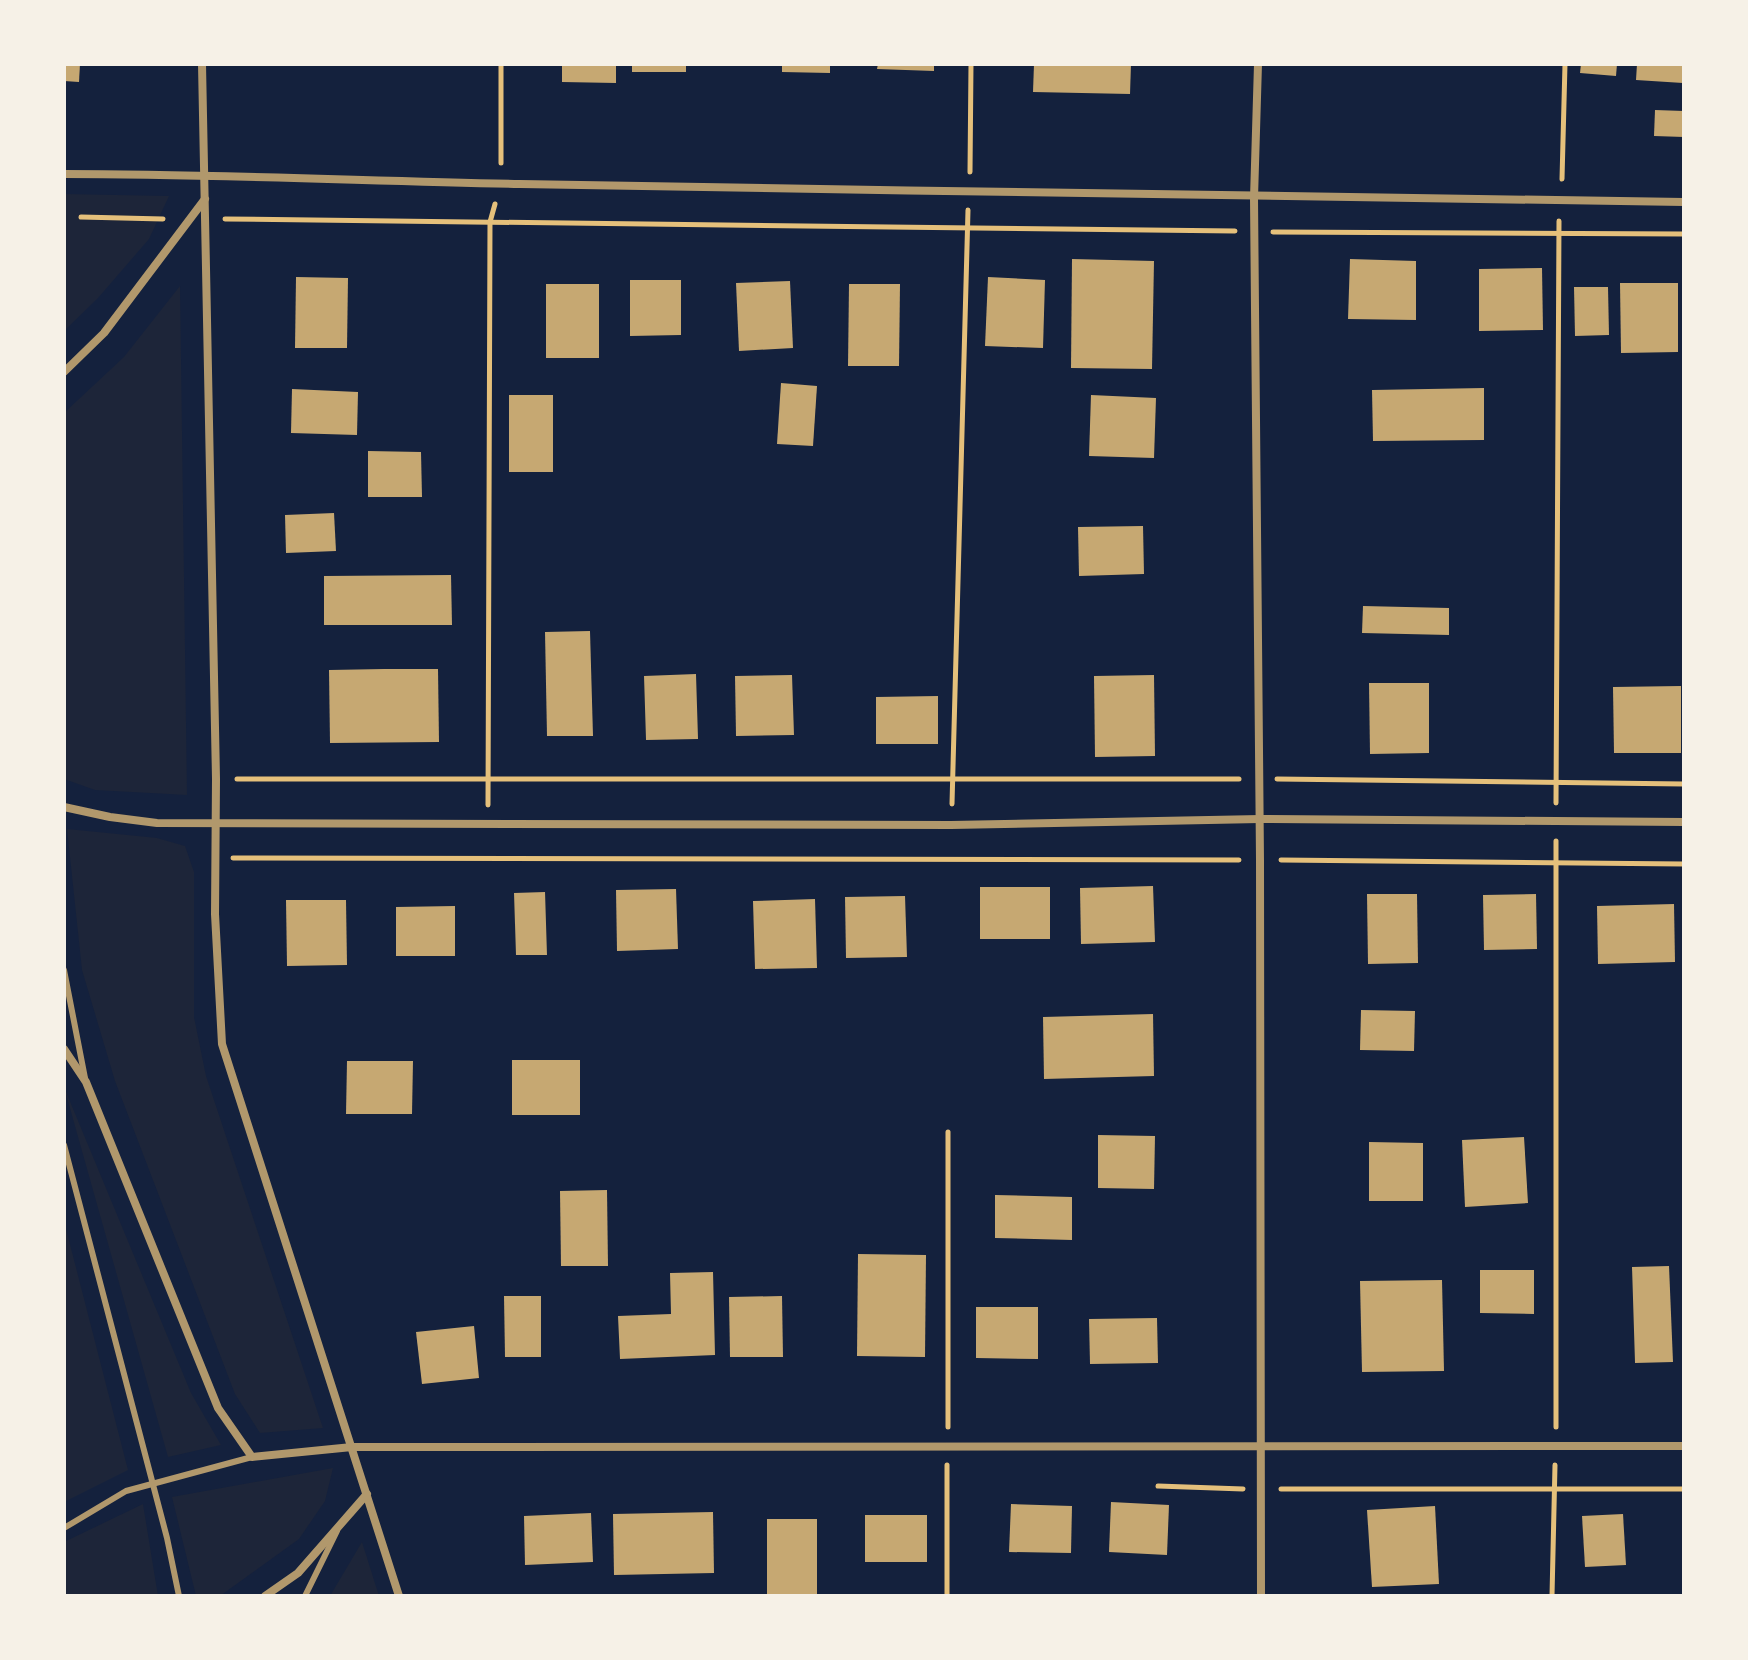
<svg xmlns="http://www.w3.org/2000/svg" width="1748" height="1660" viewBox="0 0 1748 1660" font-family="'Alegreya Sans',sans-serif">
	<rect width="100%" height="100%" fill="#14213d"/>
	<g fill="#1d2539">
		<polygon points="64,194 169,196 149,239 98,298 64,331"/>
		<polygon points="180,286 187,795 95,790 64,779 64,413 124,357"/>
		<polygon points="67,829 157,838 185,846 194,872 194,1017 206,1076 323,1428 260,1433 235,1394 115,1081 82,970"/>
		<polygon points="64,1087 191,1393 221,1445 168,1457"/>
		<polygon points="64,1221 128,1470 64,1502"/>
		<polygon points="333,1468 325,1501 299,1539 220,1596 196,1596 172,1497"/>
		<polygon points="143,1504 158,1596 64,1596 64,1542"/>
		<polygon points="362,1542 379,1596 330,1596"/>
	</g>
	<g fill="#c6a872">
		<polygon points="64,64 80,64 79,82 64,81"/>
		<polygon points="562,64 616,64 616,83 562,82"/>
		<rect x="632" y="64" width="54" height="8"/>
		<polygon points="782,64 830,64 830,73 782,72"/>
		<polygon points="878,64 934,64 934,71 877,69"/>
		<polygon points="1034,64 1131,64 1130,94 1033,92"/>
		<polygon points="1581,64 1617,64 1616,76 1580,73"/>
		<polygon points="1637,64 1684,64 1683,83 1636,80"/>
		<polygon points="1655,110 1684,111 1684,137 1654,136"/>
		<polygon points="1072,259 1154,261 1152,369 1071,368"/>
		<polygon points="1350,259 1416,261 1416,320 1348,319"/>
		<polygon points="1542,268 1543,330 1479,331 1479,269"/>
		<polygon points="296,277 348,278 347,348 295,348"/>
		<polygon points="988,277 1045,280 1043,348 985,346"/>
		<polygon points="630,280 681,280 681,335 630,336"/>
		<polygon points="790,281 793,348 739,351 736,283"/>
		<polygon points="1620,283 1678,283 1678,352 1621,353"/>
		<rect x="546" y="284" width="53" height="74"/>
		<polygon points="849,284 900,284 899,366 848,366"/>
		<polygon points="1574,287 1608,287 1609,335 1575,336"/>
		<polygon points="781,383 817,386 813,446 777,444"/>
		<polygon points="1484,388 1484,440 1373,441 1372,390"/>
		<polygon points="292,389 358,392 357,435 291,433"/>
		<rect x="509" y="395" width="44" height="77"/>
		<polygon points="1091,395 1156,398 1154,458 1089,456"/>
		<polygon points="368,451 421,452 422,497 368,497"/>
		<polygon points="334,513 336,551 286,553 285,515"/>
		<polygon points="1143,526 1144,574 1079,576 1078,527"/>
		<polygon points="451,575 452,625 324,625 324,576"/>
		<polygon points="1363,606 1449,608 1449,635 1362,633"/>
		<polygon points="590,631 593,736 547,736 545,632"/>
		<polygon points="384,669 438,669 439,742 330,743 329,670"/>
		<polygon points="696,674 698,739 646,740 644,676"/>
		<polygon points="792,675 794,735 736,736 735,676"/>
		<polygon points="1154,675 1155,756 1095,757 1094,676"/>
		<polygon points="1369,683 1429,683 1429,753 1370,754"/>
		<polygon points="1681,686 1681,753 1614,753 1613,687"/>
		<polygon points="938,696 938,744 876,744 876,697"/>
		<polygon points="1153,886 1155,942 1081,944 1080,888"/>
		<rect x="980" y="887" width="70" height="52"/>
		<polygon points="676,889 678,949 617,951 616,890"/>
		<polygon points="545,892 547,955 516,955 514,893"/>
		<polygon points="1367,894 1417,894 1418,963 1368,964"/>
		<polygon points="1536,894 1537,949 1484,950 1483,895"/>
		<polygon points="905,896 907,957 846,958 845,897"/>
		<polygon points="815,899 817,968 755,969 753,901"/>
		<polygon points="286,900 346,900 347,965 287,966"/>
		<polygon points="1674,904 1675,962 1598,964 1597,906"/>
		<polygon points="455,906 455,956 396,956 396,907"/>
		<polygon points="1361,1010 1415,1011 1414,1051 1360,1050"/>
		<polygon points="1153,1014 1154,1076 1044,1079 1043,1017"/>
		<rect x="512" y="1060" width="68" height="55"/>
		<polygon points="347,1061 413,1061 412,1114 346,1114"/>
		<polygon points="1098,1135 1155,1136 1154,1189 1098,1188"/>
		<polygon points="1524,1137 1528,1203 1465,1207 1462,1140"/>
		<polygon points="1369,1142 1423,1143 1423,1201 1369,1201"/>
		<polygon points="607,1190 608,1266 561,1266 560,1191"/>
		<polygon points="995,1195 1072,1197 1072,1240 995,1238"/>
		<polygon points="858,1254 926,1255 925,1357 857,1356"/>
		<polygon points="1669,1266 1673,1362 1635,1363 1632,1267"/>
		<polygon points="1480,1270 1534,1270 1534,1314 1480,1313"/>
		<polygon points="713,1272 715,1355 620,1359 618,1316 671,1314 670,1273"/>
		<polygon points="1442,1280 1444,1371 1362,1372 1360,1281"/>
		<polygon points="504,1296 541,1296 541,1357 505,1357"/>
		<polygon points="782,1296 783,1357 730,1357 729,1297"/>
		<polygon points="976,1307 1038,1307 1038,1359 976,1358"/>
		<polygon points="1157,1318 1158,1363 1090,1364 1089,1319"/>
		<polygon points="474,1326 479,1378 422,1384 416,1332"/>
		<polygon points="1111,1502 1169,1505 1167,1555 1109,1552"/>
		<polygon points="1011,1504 1072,1506 1071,1553 1009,1552"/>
		<polygon points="1435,1506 1439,1584 1372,1587 1367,1510"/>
		<polygon points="713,1512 714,1573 614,1575 613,1514"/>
		<polygon points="591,1513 593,1562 525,1565 524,1516"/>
		<polygon points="1623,1514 1626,1565 1585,1567 1582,1516"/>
		<rect x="865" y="1515" width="62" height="47"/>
		<rect x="767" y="1519" width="50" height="77"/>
	</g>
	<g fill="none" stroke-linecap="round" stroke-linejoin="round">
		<g stroke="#e5c07b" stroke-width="5">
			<polyline points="501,163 501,64"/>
			<polyline points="970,172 971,64"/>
			<polyline points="1562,179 1565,64"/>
			<polyline points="81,217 163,219"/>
			<polyline points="225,219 1235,231"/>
			<polyline points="1273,232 1684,234"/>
			<polyline points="237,779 1239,779"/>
			<polyline points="1277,779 1684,784"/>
			<polyline points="1556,803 1559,221"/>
			<polyline points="952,804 968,210"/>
			<polyline points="488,805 490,222 495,204"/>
			<polyline points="1556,841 1556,1427"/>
			<polyline points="233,858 1239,860"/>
			<polyline points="1281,860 1684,864"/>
			<polyline points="948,1427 948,1132"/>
			<polyline points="1158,1486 1243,1489"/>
			<polyline points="1281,1489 1684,1489"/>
			<polyline points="947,1596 947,1465"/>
			<polyline points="1552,1596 1555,1465"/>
		</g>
		<g stroke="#b1986c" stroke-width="6">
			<polyline points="64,970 85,1078"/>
			<polyline points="64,1145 167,1538 179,1596"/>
			<polyline points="64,1528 126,1491 252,1457"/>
			<polyline points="305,1596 337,1531"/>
		</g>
		<g stroke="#b1986c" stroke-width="8">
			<polyline points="202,64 216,779 215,914 222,1044 399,1596"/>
			<polyline points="1258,64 1254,198 1260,860 1261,1596"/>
			<path d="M64 174C216 174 368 181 520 184 908 190 1296 198 1684 202"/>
			<polyline points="64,372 104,333 205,199"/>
			<polyline points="64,807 110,817 157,823 951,825 1260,819 1684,822"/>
			<polyline points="64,1049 86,1082 218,1408 252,1457 352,1447 1684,1446"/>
			<polyline points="265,1596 298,1573 367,1494"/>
		</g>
	</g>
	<rect width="1748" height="1660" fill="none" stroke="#f6f1e7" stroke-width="132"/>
</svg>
